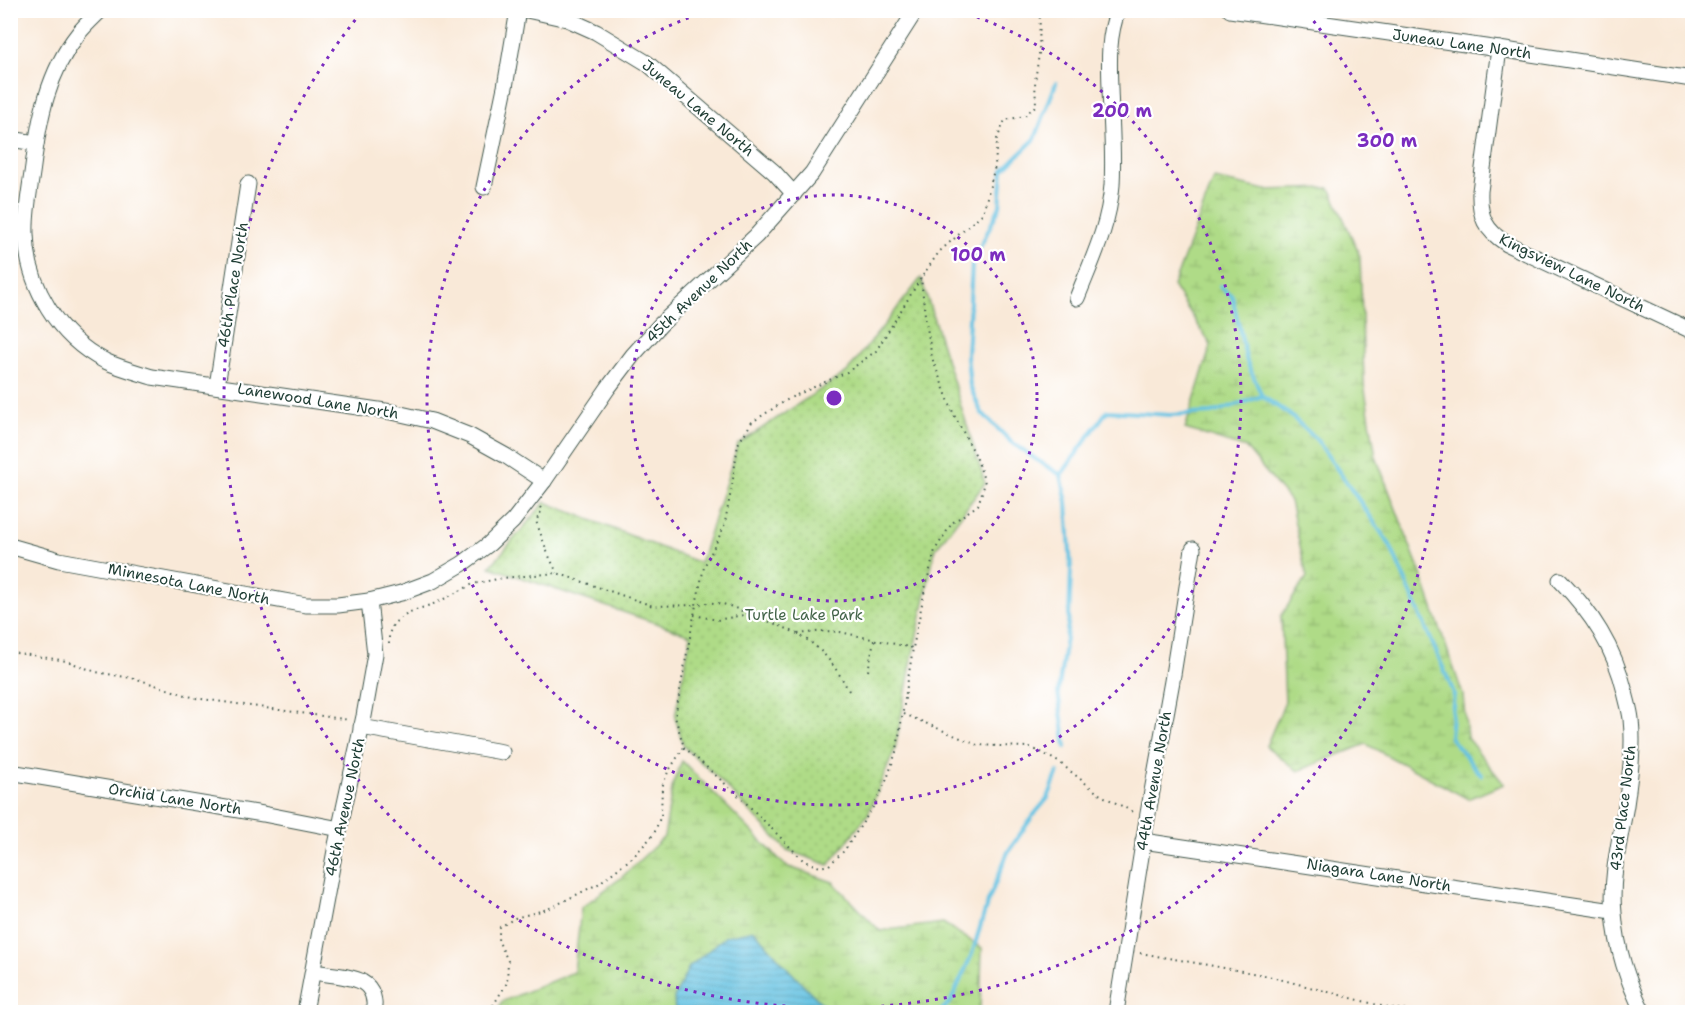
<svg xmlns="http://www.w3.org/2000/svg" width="1703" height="1023" viewBox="0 0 1703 1023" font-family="'Shantell Sans',sans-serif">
	<defs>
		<pattern id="wetland-marsh" width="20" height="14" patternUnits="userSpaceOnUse" patternTransform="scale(1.5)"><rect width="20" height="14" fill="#afdb87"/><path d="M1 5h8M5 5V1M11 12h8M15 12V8" fill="none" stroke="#96bd75"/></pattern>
		<pattern id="park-dots" width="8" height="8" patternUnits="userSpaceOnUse" patternTransform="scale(1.5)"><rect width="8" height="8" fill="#afdb87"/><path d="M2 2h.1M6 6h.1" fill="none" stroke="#96bd75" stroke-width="1.8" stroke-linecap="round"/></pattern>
		<pattern id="water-rules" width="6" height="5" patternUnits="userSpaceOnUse" patternTransform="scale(1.5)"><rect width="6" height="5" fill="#65c3e3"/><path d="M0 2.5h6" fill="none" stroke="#53a0b9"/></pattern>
	</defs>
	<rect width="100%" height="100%" fill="#fff"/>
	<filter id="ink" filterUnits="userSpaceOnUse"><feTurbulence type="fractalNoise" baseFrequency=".0167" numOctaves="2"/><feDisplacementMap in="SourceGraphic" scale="12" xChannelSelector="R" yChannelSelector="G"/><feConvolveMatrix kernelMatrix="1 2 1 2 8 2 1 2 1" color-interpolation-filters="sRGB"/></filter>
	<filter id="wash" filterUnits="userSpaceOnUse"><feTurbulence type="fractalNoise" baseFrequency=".008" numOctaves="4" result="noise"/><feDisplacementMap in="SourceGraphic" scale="24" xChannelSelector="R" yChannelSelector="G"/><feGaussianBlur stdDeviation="1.35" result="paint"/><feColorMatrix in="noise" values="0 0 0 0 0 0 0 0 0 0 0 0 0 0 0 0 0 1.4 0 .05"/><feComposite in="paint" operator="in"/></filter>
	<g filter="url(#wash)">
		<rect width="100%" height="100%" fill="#f9e9d8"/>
		<g fill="url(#wetland-marsh)" stroke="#678c5e" stroke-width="1.5">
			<polygon points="1214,179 1266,190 1330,188 1360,256 1364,384 1376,457 1421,574 1463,695 1467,738 1504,784 1468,799 1366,744 1298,771 1266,746 1285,702 1281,616 1307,577 1290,501 1246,448 1185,429 1211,345 1173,286"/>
			<polygon points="682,761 786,866 833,882 880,931 943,923 982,948 980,1012 498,1012 501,1002 574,972 581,908 622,877 664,837 673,783"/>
		</g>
		<polygon fill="url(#park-dots)" stroke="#678c5e" stroke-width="1.5" points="921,278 985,483 935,550 912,659 895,749 868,814 829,865 787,850 714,774 684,747 675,717 691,635 490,567 545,502 700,563 738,444 847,372"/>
		<polygon fill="url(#water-rules)" stroke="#42808c" stroke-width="1.5" points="754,930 790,971 830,1012 675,1012 674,998 689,967 726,936"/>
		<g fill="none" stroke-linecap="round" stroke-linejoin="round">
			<g stroke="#65c3e3" stroke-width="4">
				<polyline points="1056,83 1035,139 1003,170 1000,206 972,264 967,356 970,386 981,412 1011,442 1037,460 1061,475 1067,502 1071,570 1069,617 1058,693 1066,747"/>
				<polyline points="1220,286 1232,296 1247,362 1262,396"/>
				<polyline points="1061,475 1107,411 1170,415 1212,413 1262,396 1290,415 1317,440 1390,545 1454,693 1450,737 1481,775"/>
				<polyline points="940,1012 951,1001 972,954 987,904 1008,852 1032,817 1048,798 1058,772"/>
			</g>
		</g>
	</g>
	<g filter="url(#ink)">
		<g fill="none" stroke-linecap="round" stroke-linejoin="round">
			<defs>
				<g id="minor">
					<path d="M101 10C93 18 85 25 78 34 48 72 39 119 33 166 30 189 25 212 26 234 27 286 58 337 105 361 120 368 136 372 152 377L392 412 432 421 470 436 506 456 544 481"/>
					<polyline points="527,10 567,19 596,32 647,63 774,172 794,194"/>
					<polyline points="1230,10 1499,49 1692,79"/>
					<path d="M1499 49 1480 191C1479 217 1485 230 1507 244L1692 331"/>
					<polyline points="10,139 36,143"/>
					<polyline points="484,187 505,87 518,10"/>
					<path d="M1077 298C1092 260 1109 226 1112 185 1114 152 1111 120 1110 88 1109 61 1108 35 1118 10"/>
					<polyline points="217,386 248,184"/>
					<polyline points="10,546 59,560 306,605 338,605 369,601 401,593 433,581 462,564 489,544 513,521 544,481 608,388 633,355 661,324 756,236 812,173 916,10"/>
					<path d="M1560 580C1592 613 1614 647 1625 692 1627 701 1630 710 1631 719 1634 748 1630 777 1626 805 1620 840 1610 877 1614 913 1617 950 1627 980 1643 1012"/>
					<polyline points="361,727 502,752"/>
					<polyline points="10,772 263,814 340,829"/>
					<polyline points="1143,841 1613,911"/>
					<path d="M313 972C325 974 353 976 362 982 373 988 376 1002 373 1012"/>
					<polyline points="305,1012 336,845 364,716 375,654 369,601"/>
					<polyline points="1116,1012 1147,819 1172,681 1193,549"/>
				</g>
			</defs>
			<use href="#minor" stroke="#40574d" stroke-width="17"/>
			<g stroke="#40574d" stroke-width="2" stroke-dasharray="1.5 4.5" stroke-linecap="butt">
				<polyline points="540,507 542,510 536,521 548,554 557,573"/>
				<polyline points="694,615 717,620 749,614"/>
				<polyline points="798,634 825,631 840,632 913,648"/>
				<polyline points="389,644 389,634 393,624 407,613 436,603 473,584 502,578 557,573 653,606 696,605 675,717 684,747 668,772 662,787 661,815 654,834 633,857 598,884 548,909 515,918 500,927 498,940 508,961 507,983 489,1012"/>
				<polyline points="10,652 67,661 96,672 137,679 195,698 350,720"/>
				<polyline points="868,671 874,640"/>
				<path d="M849 691C823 643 804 634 754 616 742 612 728 603 714 603 709 602 702 604 696 605L704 567 724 527 732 486 738 444 752 422 790 398 847 372 876 351 921 278 939 252 983 213 995 166 997 139 1005 120 1025 116 1036 105 1035 81 1039 54 1040 10"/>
				<polyline points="904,714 977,745 1027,747 1039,751 1060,763 1099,794 1133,812"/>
				<polyline points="684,747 741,798 804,861 820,867 829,865 844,851 875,804 887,779 897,749 913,648 925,589 935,550 952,523 978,505 985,483 976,456 954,415 932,358 925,315 921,278"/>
				<polyline points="1140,953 1264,975 1389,1008 1428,1012"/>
			</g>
			<use href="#minor" stroke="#fff" stroke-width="15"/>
		</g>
	</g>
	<g fill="none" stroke="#7b2cbf" stroke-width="3" stroke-dasharray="3 6">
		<circle cx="834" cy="398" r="203"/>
		<path d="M960 11A407 407 0 1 1 708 11"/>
		<path d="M1308 14A610 610 0 1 1 360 14"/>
	</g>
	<g text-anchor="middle" stroke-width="4.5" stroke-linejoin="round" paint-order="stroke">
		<g font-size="15" fill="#1f3d34" stroke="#fff">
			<text transform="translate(1462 44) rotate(8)" y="5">Juneau Lane North</text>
			<text transform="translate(698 108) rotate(40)" y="5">Juneau Lane North</text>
			<text transform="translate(1572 273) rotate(26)" y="5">Kingsview Lane North</text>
			<text transform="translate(233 285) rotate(-81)" y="5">46th Place North</text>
			<text transform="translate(699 291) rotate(-44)" y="5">45th Avenue North</text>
			<text transform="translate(318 401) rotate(9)" y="5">Lanewood Lane North</text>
			<text transform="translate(189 584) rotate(11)" y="5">Minnesota Lane North</text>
			<text transform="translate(1154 781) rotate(-80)" y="5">44th Avenue North</text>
			<text transform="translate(175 799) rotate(9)" y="5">Orchid Lane North</text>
			<text transform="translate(345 807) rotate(-78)" y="5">46th Avenue North</text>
			<text transform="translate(1623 808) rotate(-83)" y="5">43rd Place North</text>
			<text transform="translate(1379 875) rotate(9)" y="5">Niagara Lane North</text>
		</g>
		<g font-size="15" fill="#436449" stroke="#fff">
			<text x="804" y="620">Turtle Lake Park</text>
		</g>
	</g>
	<circle cx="834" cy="398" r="9" fill="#7b2cbf" stroke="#fff" stroke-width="3"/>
	<g font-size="18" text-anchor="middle" font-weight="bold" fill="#7b2cbf" stroke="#fff" stroke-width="4.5" stroke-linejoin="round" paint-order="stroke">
		<text x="1122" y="117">200 m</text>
		<text x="1387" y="147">300 m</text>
		<text x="978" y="261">100 m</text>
	</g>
	<rect width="1703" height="1023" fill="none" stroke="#fff" stroke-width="36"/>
</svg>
